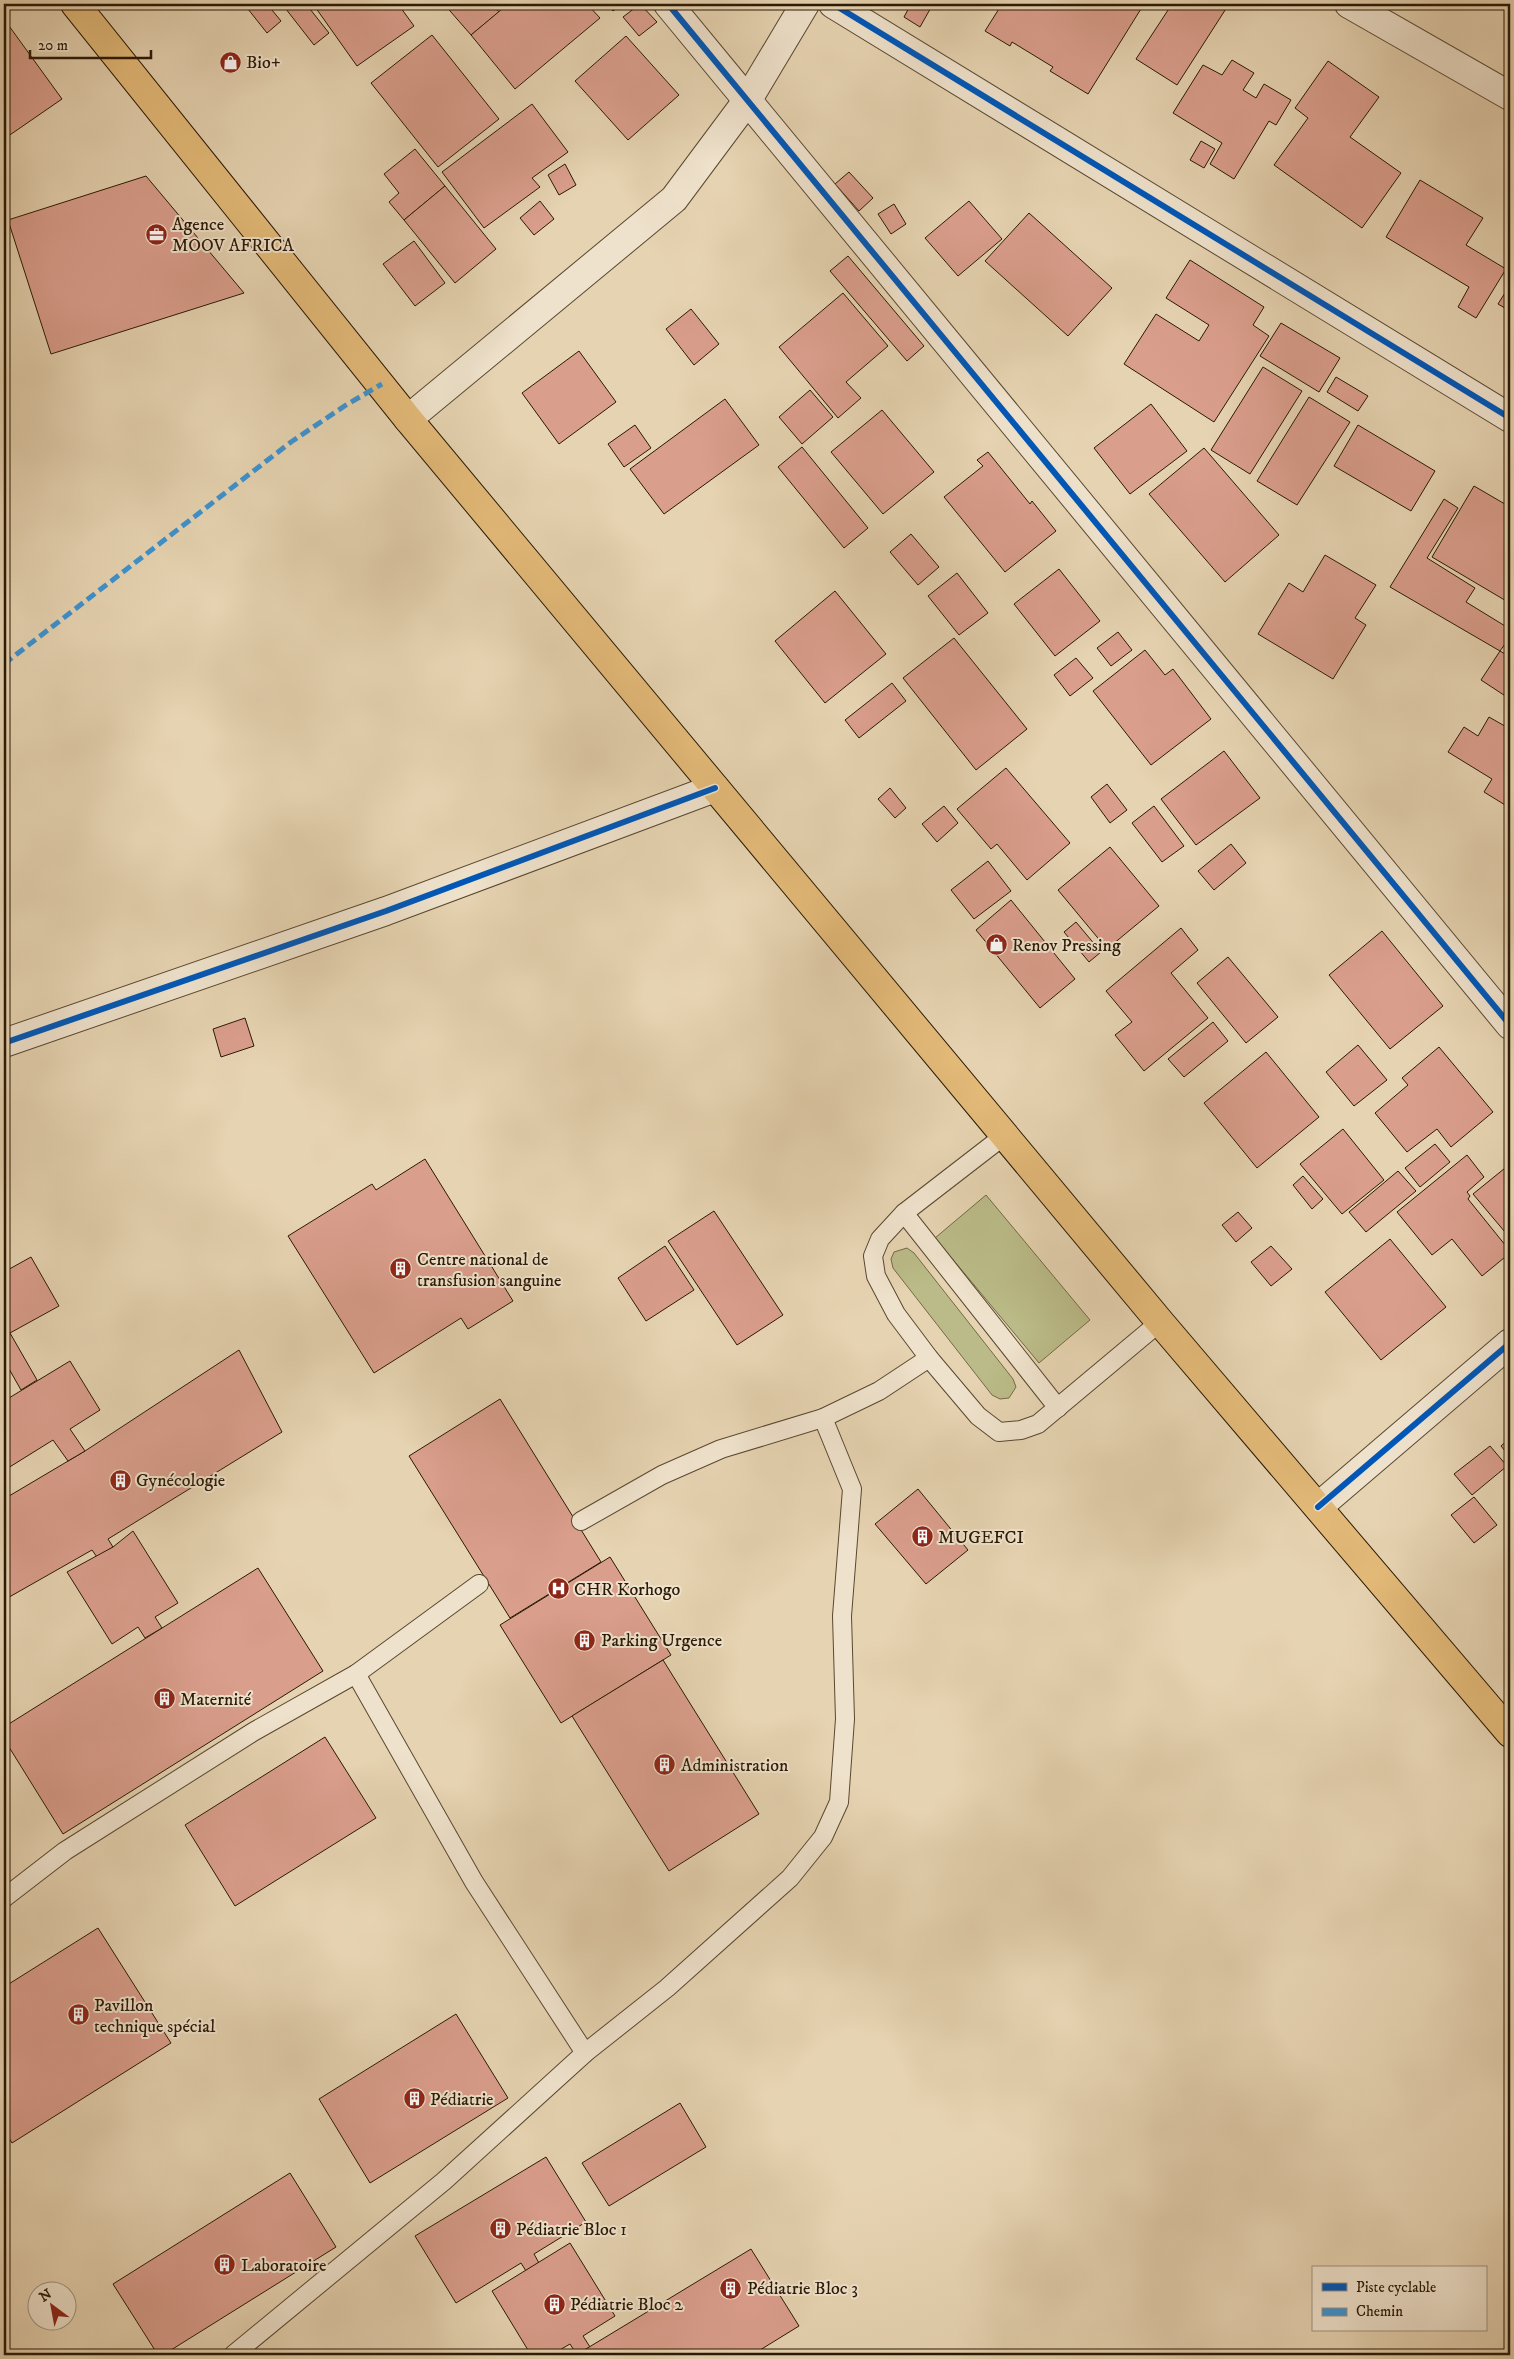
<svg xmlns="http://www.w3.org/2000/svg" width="1514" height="2359" viewBox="0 0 1514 2359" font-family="'IM FELL DW Pica',serif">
	<rect width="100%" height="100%" fill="#e6d3b1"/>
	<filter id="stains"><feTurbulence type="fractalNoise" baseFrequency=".004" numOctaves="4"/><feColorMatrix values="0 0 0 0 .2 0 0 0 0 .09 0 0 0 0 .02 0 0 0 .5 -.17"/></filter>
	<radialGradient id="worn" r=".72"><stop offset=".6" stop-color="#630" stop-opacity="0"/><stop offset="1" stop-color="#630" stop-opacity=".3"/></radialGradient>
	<g fill="#babb88" stroke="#726a46">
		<polygon points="986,1195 1090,1320 1039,1363 935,1238"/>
		<polygon points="907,1248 914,1253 1013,1379 1016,1387 1009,1398 1000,1399 992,1395 893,1268 891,1259 894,1252"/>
	</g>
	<g fill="#da9e8c" stroke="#2a1905">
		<polygon points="244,4 267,4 281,21 267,33"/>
		<polygon points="282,4 306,4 329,33 314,45"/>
		<polygon points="313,4 398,4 414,26 357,66"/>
		<polygon points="444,4 492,4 499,12 471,35"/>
		<polygon points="508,4 587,4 600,18 515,89 471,35"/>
		<polygon points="607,4 622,4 613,11"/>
		<polygon points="640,4 657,22 639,36 623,17"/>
		<polygon points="911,4 933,4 920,27 904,17"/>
		<polygon points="1002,4 1144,4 1088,94 1050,71 1053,67 1012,42 1010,46 985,31"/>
		<polygon points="1172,4 1229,4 1177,85 1136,59"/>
		<polygon points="4,19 62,99 4,139"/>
		<polygon points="432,35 499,119 438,167 371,83"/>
		<polygon points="626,36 679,95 628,140 575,81"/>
		<polygon points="1232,60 1254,73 1243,90 1256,98 1264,84 1291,100 1276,125 1269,121 1234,179 1210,164 1222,143 1173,113 1203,65 1222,75"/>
		<polygon points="1328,61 1379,97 1350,137 1401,173 1362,228 1274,165 1308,118 1295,108"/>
		<polygon points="532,104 568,152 532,178 540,187 484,228 442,172"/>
		<polygon points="1201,141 1215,149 1204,168 1190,160"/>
		<polygon points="415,149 445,186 404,220 389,202 399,193 384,174"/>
		<polygon points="565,164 576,185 559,195 548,175"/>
		<polygon points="849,172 873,198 859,211 835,184"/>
		<polygon points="146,176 244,293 51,354 8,220"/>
		<polygon points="1420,180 1483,218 1466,245 1506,269 1476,318 1458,307 1469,287 1386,237"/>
		<polygon points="445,186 496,249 455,283 404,220"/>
		<polygon points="540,201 554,219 534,235 520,218"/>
		<polygon points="969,201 1002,239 958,276 925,238"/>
		<polygon points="894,204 906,224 891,234 878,214"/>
		<polygon points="1029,213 1112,288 1068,336 985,261"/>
		<polygon points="414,241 445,283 415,306 383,264"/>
		<polygon points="848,256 924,346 907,361 830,271"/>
		<polygon points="1190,260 1264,307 1253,325 1269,336 1214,422 1124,364 1156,314 1199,341 1209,325 1166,298"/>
		<polygon points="1510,285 1510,311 1498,304"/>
		<polygon points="843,293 888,346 846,382 861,398 838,418 779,347"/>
		<polygon points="691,309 719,344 694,365 666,329"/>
		<polygon points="1281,323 1340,358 1319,392 1260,356"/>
		<polygon points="579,351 616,402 559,444 522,393"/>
		<polygon points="1263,367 1302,391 1250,474 1211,450"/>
		<polygon points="1336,377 1368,396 1358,411 1327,392"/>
		<polygon points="810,390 833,417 802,444 779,417"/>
		<polygon points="1309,397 1350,422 1297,505 1257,481"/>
		<polygon points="725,399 759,445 664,514 630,469"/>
		<polygon points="1151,404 1187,451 1130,494 1094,448"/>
		<polygon points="882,410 934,472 883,514 831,452"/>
		<polygon points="635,425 651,448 624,467 608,444"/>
		<polygon points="1358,425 1435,471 1411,511 1334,466"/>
		<polygon points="802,447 868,528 844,548 778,467"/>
		<polygon points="1204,448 1279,535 1225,582 1149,494"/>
		<polygon points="988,452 1030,504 1032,501 1056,531 1005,572 944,497 983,466 977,460"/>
		<polygon points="1474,486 1510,507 1510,598 1508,602 1432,557"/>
		<polygon points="1444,499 1458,508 1427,558 1475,588 1466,602 1510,629 1510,637 1500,651 1390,587"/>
		<polygon points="911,534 939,567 918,585 890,552"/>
		<polygon points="1325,555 1376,585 1355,618 1366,625 1333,679 1258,634 1289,583 1303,592"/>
		<polygon points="1059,569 1100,621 1055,656 1014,604"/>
		<polygon points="957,573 988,613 959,635 928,596"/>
		<polygon points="835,591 886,654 825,703 775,641"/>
		<polygon points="1118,632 1132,650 1111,666 1097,648"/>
		<polygon points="954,638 1027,729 976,770 903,678"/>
		<polygon points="1145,650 1165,675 1173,669 1211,719 1151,765 1093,691"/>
		<polygon points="1500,651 1510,657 1510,699 1481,680"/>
		<polygon points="1076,658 1093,678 1070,696 1054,675"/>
		<polygon points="892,683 906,701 859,738 845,720"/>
		<polygon points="1489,717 1510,729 1510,808 1484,792 1492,779 1448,752 1464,727 1478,736"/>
		<polygon points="1224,751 1260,798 1196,845 1161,799"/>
		<polygon points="1006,768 1070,843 1027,880 997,844 991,849 957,809"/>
		<polygon points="1107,784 1127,810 1110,823 1091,797"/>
		<polygon points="890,788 906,808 895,818 878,799"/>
		<polygon points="944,806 958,823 937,842 922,824"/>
		<polygon points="1154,806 1184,846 1162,862 1132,823"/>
		<polygon points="1231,844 1246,863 1214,890 1198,871"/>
		<polygon points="1110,847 1159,906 1107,949 1058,890"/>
		<polygon points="988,861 1011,891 974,919 951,890"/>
		<polygon points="1011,900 1075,979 1040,1008 976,930"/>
		<polygon points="1076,922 1101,952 1089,962 1064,932"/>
		<polygon points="1181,928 1198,950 1171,973 1208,1018 1144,1071 1115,1035 1132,1022 1106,991"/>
		<polygon points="1382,931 1443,1006 1390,1049 1329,975"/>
		<polygon points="1228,957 1278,1017 1246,1043 1197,983"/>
		<polygon points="245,1018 254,1046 221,1057 213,1029"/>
		<polygon points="1213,1022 1228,1041 1184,1077 1168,1059"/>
		<polygon points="1358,1045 1387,1080 1354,1106 1326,1072"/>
		<polygon points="1439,1047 1493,1112 1451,1147 1437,1129 1407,1152 1375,1113 1408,1085 1402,1078"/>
		<polygon points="1266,1052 1319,1117 1257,1168 1204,1103"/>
		<polygon points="1343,1129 1384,1180 1342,1214 1300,1164"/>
		<polygon points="1435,1144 1450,1162 1420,1187 1405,1168"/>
		<polygon points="1467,1155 1484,1177 1467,1192 1470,1196 1468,1199 1510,1251 1510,1253 1482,1276 1452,1239 1432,1255 1397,1212"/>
		<polygon points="425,1159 513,1301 468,1329 461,1318 374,1373 288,1236 372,1184 376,1190"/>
		<polygon points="1510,1164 1510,1238 1473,1194"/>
		<polygon points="1398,1171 1416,1191 1366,1232 1349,1212"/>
		<polygon points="1303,1176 1323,1199 1312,1209 1293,1185"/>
		<polygon points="714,1211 783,1315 737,1345 668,1241"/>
		<polygon points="1238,1212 1252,1228 1236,1242 1222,1225"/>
		<polygon points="1390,1239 1446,1307 1381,1360 1325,1292"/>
		<polygon points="665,1246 694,1290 646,1321 618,1278"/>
		<polygon points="1271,1246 1292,1269 1271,1286 1251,1262"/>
		<polygon points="31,1257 59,1306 10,1333 37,1380 21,1390 4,1360 4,1272"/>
		<polygon points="239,1350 282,1432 108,1539 113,1547 97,1557 92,1550 4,1600 4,1499 85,1451"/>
		<polygon points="70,1361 100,1410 70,1429 85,1451 68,1461 53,1440 8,1468 4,1461 4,1401"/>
		<polygon points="500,1399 601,1562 510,1618 409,1456"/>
		<polygon points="1510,1438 1510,1457 1501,1446"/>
		<polygon points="1490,1446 1507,1466 1472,1495 1454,1474"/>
		<polygon points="918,1489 968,1550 926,1584 875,1524"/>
		<polygon points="1474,1497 1497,1525 1474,1543 1451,1515"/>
		<polygon points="133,1531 178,1603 155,1617 162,1628 145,1638 138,1627 112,1644 67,1572 113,1547"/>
		<polygon points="610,1557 671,1655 561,1723 500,1625"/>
		<polygon points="258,1568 323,1671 63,1834 4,1739 4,1727"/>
		<polygon points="663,1660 759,1814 669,1871 572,1716"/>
		<polygon points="325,1737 376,1818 235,1906 185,1825"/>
		<polygon points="98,1928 171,2043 12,2143 4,2130 4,1987"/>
		<polygon points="456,2014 508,2098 370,2183 319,2099"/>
		<polygon points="680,2103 706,2147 609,2206 582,2163"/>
		<polygon points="546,2157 586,2222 534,2254 539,2263 526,2271 521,2263 456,2303 415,2236"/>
		<polygon points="290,2173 336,2247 163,2355 158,2355 113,2284"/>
		<polygon points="570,2243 615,2316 583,2336 590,2347 577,2355 570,2344 551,2355 531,2355 492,2291"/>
		<polygon points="751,2249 799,2326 752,2355 576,2355"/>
	</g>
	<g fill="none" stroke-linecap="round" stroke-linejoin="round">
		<defs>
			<g id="lane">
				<polyline points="1005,1135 904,1213 880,1239 873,1256 876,1276 896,1314 929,1358 978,1416 999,1432 1021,1430 1038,1424 1160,1322"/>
				<polyline points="904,1213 1058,1408"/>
				<polyline points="581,1521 662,1475 721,1449 823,1418 879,1391 929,1358"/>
				<polyline points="356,1674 474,1882 585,2053"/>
				<polyline points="4,1898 65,1851 253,1732 356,1674 479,1584"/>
				<polyline points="233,2355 444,2181 585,2053 667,1988 790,1878 823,1837 839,1802 845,1719 842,1616 852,1489 823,1418"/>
			</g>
			<g id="street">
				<polyline points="668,4 1510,1025"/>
				<polyline points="833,4 1510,418"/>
				<polyline points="1349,4 1510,96"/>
				<polyline points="408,419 674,199 747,101 805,4"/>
				<polyline points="4,1043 386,911 715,788"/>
				<polyline points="1318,1507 1510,1343"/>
			</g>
			<polyline id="primary" points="75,4 408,419 1160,1322 1510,1733"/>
		</defs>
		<use href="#lane" stroke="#594830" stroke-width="20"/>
		<use href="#street" stroke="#594830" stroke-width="30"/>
		<use href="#primary" stroke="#2a1905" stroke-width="30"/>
		<use href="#lane" stroke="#efe2cc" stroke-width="18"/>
		<use href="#street" stroke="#efe2cc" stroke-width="28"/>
		<use href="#primary" stroke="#e3ba78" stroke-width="28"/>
		<polyline stroke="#3c93d1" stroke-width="5" stroke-dasharray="10 5" stroke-linecap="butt" points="4,664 291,442 346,405 382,384"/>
		<defs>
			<g id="cycleway">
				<polyline points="668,4 1510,1025"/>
				<polyline points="833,4 1510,418"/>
				<polyline points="4,1043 386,911 715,788"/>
				<polyline points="1318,1507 1510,1343"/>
			</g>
		</defs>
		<use href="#cycleway" stroke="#efe2cc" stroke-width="9"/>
		<use href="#cycleway" stroke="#0057b8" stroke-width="6"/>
	</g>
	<defs>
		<symbol id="shop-disc" viewBox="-11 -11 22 22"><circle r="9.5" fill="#8f2418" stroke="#efe2cc"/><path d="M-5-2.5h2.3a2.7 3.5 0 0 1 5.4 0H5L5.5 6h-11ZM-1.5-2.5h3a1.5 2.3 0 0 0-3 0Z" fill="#fff"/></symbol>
		<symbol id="office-disc" viewBox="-11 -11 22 22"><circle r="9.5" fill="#8f2418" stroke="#efe2cc"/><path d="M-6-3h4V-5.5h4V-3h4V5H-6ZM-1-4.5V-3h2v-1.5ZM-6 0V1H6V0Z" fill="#fff"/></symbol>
		<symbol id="building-disc" viewBox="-11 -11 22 22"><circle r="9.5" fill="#8f2418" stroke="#efe2cc"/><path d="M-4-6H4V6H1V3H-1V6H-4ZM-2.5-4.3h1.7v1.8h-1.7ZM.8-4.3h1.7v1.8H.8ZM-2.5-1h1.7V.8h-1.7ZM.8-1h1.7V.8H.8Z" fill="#fff"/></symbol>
		<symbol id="hospital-disc" viewBox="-11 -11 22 22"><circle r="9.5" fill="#8f2418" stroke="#efe2cc"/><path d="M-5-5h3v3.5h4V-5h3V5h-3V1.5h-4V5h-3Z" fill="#fff"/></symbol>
	</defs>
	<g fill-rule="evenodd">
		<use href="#shop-disc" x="218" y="50" width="25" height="25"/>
		<use href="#office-disc" x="144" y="222" width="25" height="25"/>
		<use href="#shop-disc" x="984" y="932" width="25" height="25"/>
		<use href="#building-disc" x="388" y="1256" width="25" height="25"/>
		<use href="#building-disc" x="108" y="1468" width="25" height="25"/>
		<use href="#building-disc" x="910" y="1524" width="25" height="25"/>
		<use href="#hospital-disc" x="546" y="1576" width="25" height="25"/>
		<use href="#building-disc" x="572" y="1628" width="25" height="25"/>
		<use href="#building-disc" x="152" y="1686" width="25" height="25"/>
		<use href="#building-disc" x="652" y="1752" width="25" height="25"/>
		<use href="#building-disc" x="66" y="2002" width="25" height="25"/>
		<use href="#building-disc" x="402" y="2086" width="25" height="25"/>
		<use href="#building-disc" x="488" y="2216" width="25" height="25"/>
		<use href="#building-disc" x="212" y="2252" width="25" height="25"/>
		<use href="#building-disc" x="718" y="2276" width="25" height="25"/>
		<use href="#building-disc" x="542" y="2292" width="25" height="25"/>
	</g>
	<g text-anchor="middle" stroke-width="4" stroke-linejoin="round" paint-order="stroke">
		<g font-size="18" fill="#2a1905" stroke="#efe2cc" text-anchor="start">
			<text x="246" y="68">Bio+</text>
			<text x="172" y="230">Agence<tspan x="172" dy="21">MOOV AFRICA</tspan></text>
			<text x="1012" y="951">Renov Pressing</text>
			<text x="417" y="1265">Centre national de<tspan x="417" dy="21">transfusion sanguine</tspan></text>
			<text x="136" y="1486">Gynécologie</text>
			<text x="938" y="1543">MUGEFCI</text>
			<text x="574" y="1595">CHR Korhogo</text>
			<text x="601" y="1646">Parking Urgence</text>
			<text x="180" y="1705">Maternité</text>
			<text x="681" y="1771">Administration</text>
			<text x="94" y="2011">Pavillon<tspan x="94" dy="21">technique spécial</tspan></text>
			<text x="430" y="2105">Pédiatrie</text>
			<text x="516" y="2235">Pédiatrie Bloc 1</text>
			<text x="241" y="2271">Laboratoire</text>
			<text x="747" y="2294">Pédiatrie Bloc 3</text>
			<text x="570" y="2310">Pédiatrie Bloc 2</text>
		</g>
	</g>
	<rect width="1514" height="2359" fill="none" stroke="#e6d3b1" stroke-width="20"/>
	<rect x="5" y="5" width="1504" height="2349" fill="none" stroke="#2a1905" stroke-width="2.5"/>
	<rect x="10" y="10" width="1494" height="2339" fill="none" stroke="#2a1905"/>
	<rect x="1312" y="2266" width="175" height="65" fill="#efe2cc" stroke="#a0927c"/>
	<rect x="1322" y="2283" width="25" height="8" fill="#0057b8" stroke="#a0927c"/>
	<text x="1356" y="2292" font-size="15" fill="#2a1905">Piste cyclable</text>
	<rect x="1322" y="2308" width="25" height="8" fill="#3c93d1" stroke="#a0927c"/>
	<text x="1356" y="2316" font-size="15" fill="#2a1905">Chemin</text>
	<g transform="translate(52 2306) rotate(328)"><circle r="24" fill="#efe2cc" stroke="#a0927c"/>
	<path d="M0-4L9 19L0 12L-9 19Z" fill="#8f2418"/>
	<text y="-8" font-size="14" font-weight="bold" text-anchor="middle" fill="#2a1905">N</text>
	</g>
	<path d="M30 50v8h121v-8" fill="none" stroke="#2a1905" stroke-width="2.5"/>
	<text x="38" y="50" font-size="15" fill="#2a1905" stroke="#efe2cc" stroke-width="4" paint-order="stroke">20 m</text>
	<rect width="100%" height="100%" filter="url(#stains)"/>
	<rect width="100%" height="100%" fill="url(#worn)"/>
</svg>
